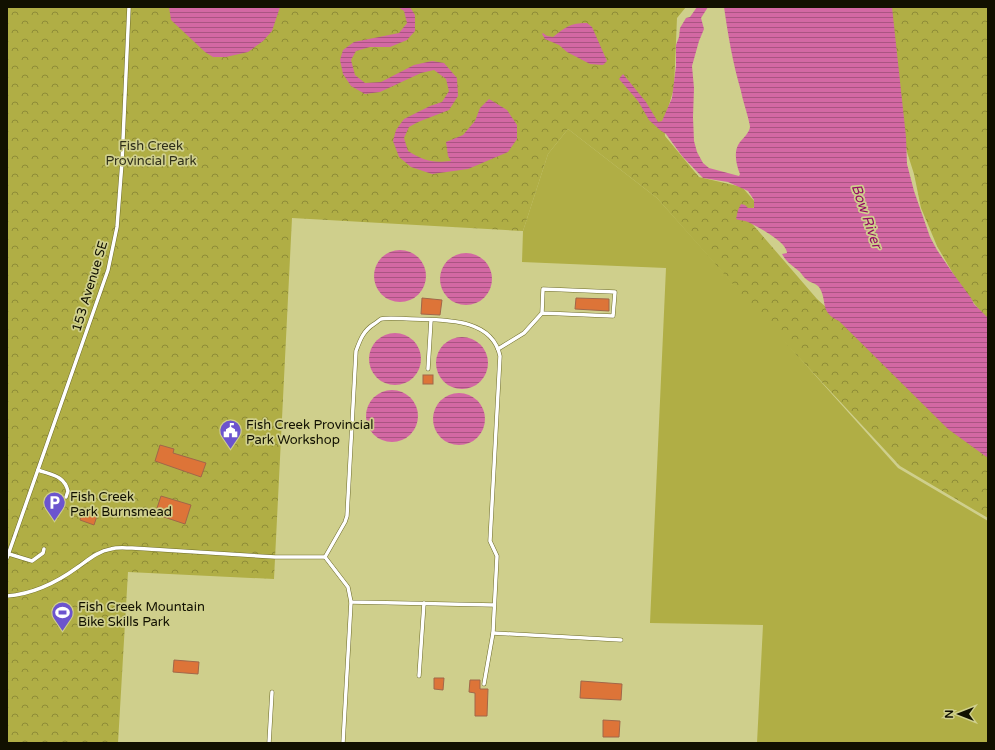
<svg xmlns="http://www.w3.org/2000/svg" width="995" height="750" viewBox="0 0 995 750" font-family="'Varela Round',sans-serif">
	<defs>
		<pattern id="forest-crowns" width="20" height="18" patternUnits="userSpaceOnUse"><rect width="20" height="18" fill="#b0ae45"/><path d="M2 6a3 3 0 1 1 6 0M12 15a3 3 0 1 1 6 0" fill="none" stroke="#8e8c37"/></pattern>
		<pattern id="water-rules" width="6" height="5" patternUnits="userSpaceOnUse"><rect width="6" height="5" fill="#d368a3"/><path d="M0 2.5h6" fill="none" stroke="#aa5482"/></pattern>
	</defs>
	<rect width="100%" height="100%" fill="#cfcf8c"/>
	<polygon fill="#b0ae45" points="568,129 657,198 898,468 988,521 988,743 757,743 763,625 650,623 666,268 522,262 523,231 548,154"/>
	<g fill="url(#forest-crowns)">
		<polygon points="7,7 686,7 677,18 674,88 664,122 665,136 699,177 742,187 756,203 748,219 817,299 988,452 988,518 900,466 778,335 657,198 568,129 548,154 523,231 292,218 274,579 128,572 118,743 7,743"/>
		<polygon points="879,7 988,7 988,319 983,315 958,282 937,246 921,208 914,174 901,133"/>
	</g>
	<g fill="url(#water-rules)">
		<polygon points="169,7 280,7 272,31 263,41 248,52 226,57 213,57 205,52 171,20"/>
		<path d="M398 7H410L415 15V31L407 40 390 47H370L356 51 351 60 355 75 365 83 381 82 414 65 432 61 444 63 457 78 458 96 449 110 418 122 409 127 404 138 408 151C425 161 431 163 451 161L448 156 446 142 463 135 475 121 480 108 489 99 507 110 517 125V139L508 152 468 169 432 174 411 167 399 157 393 141 396 130 404 119 430 106 442 102 449 91 446 79 434 70 421 73 380 92 365 94 351 86 343 74 340 60 343 50 354 42 399 33 407 23 404 11Z"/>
		<path d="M697 7H708L701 18 704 29 699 41 692 66 694 88 693 117 694 141 697 152 703 163 709 168 739 176 740 174C736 164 733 151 740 142 744 137 749 133 750 127 750 122 742 98 741 91 733 64 728 35 724 7H892L906 137 907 164 914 191 930 237 937 250 952 272 971 298 974 304 988 318V458L948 429 839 321C819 312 828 301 819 287 816 283 810 283 806 279 803 277 802 274 800 272 793 266 786 262 782 254L787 253C787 242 758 227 748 222 744 220 740 221 736 219L738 210 741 204 745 205 748 208H754V200L748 191 728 182 703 178 682 156 666 134 660 130 649 120 638 101 619 79 623 74 646 102 658 122 662 121 672 98 676 66V45L679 37 680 28 686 18 690 17Z"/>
		<path d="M587 23 592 27 607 61 603 65 590 64 567 52 559 45 545 39 542 34 543 33 547 36 553 37C566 27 570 23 587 23Z"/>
		<circle cx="400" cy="276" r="26"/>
		<circle cx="466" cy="279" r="26"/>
		<circle cx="395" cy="359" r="26"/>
		<circle cx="462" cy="363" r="26"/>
		<circle cx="392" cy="416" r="26"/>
		<circle cx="459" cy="419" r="26"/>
	</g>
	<g fill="#dd7438" stroke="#a16749">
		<polygon points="422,298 442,300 440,315 421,314"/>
		<polygon points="576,298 609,299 609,311 575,309"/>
		<rect x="423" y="375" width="10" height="9"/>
		<polygon points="160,445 174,449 173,453 206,463 201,477 155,461"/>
		<polygon points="161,496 191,505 185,524 155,514"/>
		<polygon points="83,508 98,513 94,525 80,520"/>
		<polygon points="174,660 199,662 198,674 173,672"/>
		<polygon points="434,678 444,678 443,690 434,689"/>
		<polygon points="470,680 480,680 480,689 488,689 487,716 475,716 475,693 469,692"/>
		<polygon points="581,681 622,684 621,700 580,698"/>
		<polygon points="603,720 620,721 619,737 603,737"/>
	</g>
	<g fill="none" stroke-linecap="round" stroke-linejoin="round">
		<defs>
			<g id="lane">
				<polyline points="498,349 524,333 542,313 543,289 615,292 613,316 542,313"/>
				<polyline points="428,369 431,320"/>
				<path d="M38 470C51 475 64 475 68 491L66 497"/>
				<polyline points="9,554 32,561 43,553 44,549"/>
				<polyline points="7,558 108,270 117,227 122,162 129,7"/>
				<path d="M7 596C34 594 56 583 78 567 88 560 98 551 111 549 117 547 125 548 132 548L275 557H325"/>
				<polyline points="493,633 621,640"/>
				<polyline points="419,676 424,603"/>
				<path d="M484 684 493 633 497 556 490 541 500 356C492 317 442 320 412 319 404 319 388 317 381 319 379 320 376 323 374 324 363 331 360 340 356 351L347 516 345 522 325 557 348 587 351 602 494 605"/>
				<polyline points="269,743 272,692"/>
				<polyline points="343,743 351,602"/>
			</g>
		</defs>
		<use href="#lane" stroke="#6d6b2a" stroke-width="4.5"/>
		<use href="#lane" stroke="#fff" stroke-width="3.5"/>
	</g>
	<defs>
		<symbol id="civic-pin" viewBox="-11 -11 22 30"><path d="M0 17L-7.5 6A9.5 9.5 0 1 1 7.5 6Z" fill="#6c54ce" stroke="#cfcf8c"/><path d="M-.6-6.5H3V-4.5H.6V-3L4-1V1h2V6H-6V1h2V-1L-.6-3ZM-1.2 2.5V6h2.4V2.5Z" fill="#fff"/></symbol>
		<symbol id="parking-pin" viewBox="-11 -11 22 30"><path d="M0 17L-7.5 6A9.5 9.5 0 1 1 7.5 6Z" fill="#6c54ce" stroke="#cfcf8c"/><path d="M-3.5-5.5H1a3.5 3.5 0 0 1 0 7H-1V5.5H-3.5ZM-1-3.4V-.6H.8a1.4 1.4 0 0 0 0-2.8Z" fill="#fff"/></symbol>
		<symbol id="stadium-pin" viewBox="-11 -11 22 30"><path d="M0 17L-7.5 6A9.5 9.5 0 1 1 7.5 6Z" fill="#6c54ce" stroke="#cfcf8c"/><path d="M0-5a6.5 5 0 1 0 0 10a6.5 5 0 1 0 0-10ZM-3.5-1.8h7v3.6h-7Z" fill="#fff"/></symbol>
	</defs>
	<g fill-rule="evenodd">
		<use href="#civic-pin" x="218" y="418" width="25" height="34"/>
		<use href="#parking-pin" x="42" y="490" width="25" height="34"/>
		<use href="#stadium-pin" x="50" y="600" width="25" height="34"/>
	</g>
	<g text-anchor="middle" stroke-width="3.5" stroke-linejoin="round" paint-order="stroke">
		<g font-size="13" fill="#2f2f19" stroke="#cfcf8c">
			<text x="151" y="150">Fish Creek<tspan x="151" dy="15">Provincial Park</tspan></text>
		</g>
		<g font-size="13" fill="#111000" stroke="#cfcf8c">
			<text transform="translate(89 286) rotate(-73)" y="5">153 Avenue SE</text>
		</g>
		<g font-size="13" fill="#111000" stroke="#cfcf8c" text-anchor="start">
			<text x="246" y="429">Fish Creek Provincial<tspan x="246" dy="15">Park Workshop</tspan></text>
			<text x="70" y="501">Fish Creek<tspan x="70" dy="15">Park Burnsmead</tspan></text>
			<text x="78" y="611">Fish Creek Mountain<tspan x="78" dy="15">Bike Skills Park</tspan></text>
		</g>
		<g font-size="14" font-style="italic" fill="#940c65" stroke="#cfcf8c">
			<text transform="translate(867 216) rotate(71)" y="5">Bow River</text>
		</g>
	</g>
	<rect width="995" height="750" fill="none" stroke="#111000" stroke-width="16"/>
	<g transform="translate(959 714) rotate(270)" stroke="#cfcf8c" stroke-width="3" paint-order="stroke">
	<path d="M0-3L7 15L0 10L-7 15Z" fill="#111000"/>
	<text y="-6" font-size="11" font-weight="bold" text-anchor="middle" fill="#111000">N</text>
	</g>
</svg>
